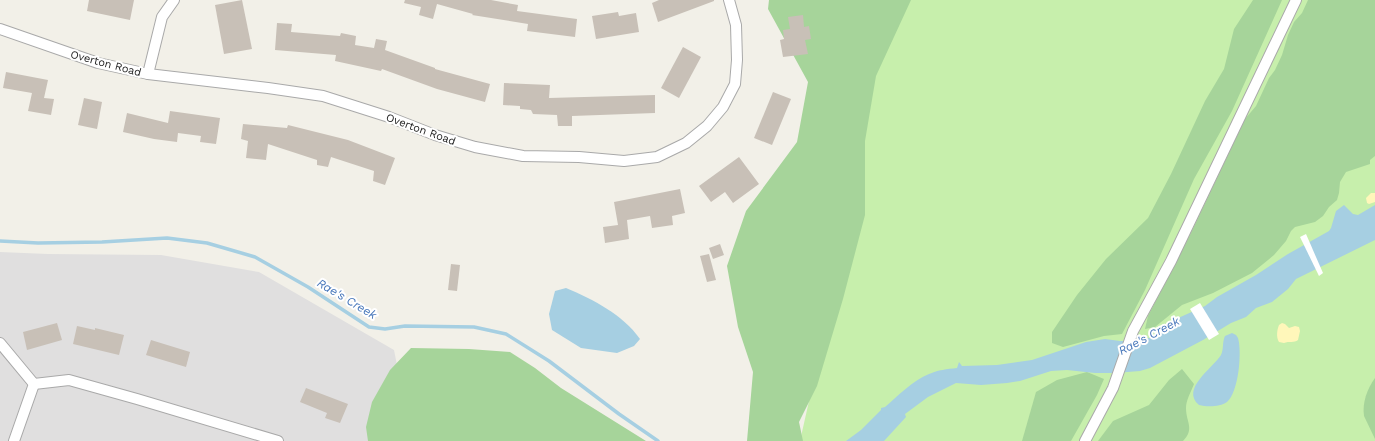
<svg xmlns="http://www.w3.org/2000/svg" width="1375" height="441" viewBox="0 0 1375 441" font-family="'Work Sans',sans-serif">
	<rect width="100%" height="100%" fill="#f2f0e8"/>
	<polygon fill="#e0dfdf" points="0,252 48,254 161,255 259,272 394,350 412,441 0,441"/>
	<polygon fill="#c7efac" points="859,0 1375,0 1375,441 800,441 845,241"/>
	<g fill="#a6d49a">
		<polygon points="769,0 911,0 876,76 865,141 865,215 843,299 817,386 799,422 803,441 747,441 753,372 738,327 727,266 746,211 797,142 808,82 768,9"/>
		<polygon points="1253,0 1282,0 1232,111 1194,179 1145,290 1122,334 1104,336 1063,347 1052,343 1052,332 1077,295 1106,259 1148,218 1171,174 1205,101 1224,69 1234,29"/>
		<polygon points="1308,0 1375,0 1375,156 1370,160 1370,164 1346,172 1340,182 1339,193 1337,200 1329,207 1323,216 1315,222 1295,227 1291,231 1286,241 1274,255 1252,273 1213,293 1182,305 1155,327 1145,329 1148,316 1190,235 1245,119 1256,106 1269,78 1275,70 1282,55 1288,35 1294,22 1302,13"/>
		<polygon points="411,348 469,349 510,352 535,368 561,388 646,441 368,441 366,427 372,402 390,370"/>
		<path d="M1182 369 1194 384C1191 392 1186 400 1186 408 1186 422 1195 429 1183 441H1098L1113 421 1149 405 1169 380Z"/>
		<polygon points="1087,372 1104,379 1097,395 1071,441 1022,441 1036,392 1057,380"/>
		<path d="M1375 378V439L1364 416C1362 403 1367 389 1375 378Z"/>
	</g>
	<g fill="#fff7ba">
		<polygon points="1371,193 1375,193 1375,202 1369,204 1367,203 1366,198"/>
		<path d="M1282 323 1285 324 1289 328 1295 326 1299 327 1300 331 1298 340C1294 343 1289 341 1284 343L1279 342C1276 337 1277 330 1279 325Z"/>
	</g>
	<g fill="#a6cfe2">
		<path d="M1344 205 1353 214 1358 215 1375 205V240L1296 279 1288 289 1272 302 1256 308 1246 317 1231 323 1203 340 1150 368 1140 371 1115 373H1095L1067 370 1051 371 1020 381 1007 383 981 385 956 383 928 397 905 414 906 417 884 441H846L861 430 881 410V408L885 407C898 396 913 380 929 374 938 370 947 369 957 368L959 362 962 366 997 365 1032 360 1086 342 1105 339 1120 341H1136L1149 338 1155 335 1176 319 1205 306 1217 297 1256 275 1288 254 1329 231 1331 228 1336 211Z"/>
		<path d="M566 288C594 300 622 314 640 339L634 346 617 353 581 348 552 330 549 314 555 291Z"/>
		<path d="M1232 333 1236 335 1238 338C1242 351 1239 392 1227 402 1220 407 1207 407 1199 405 1180 389 1213 368 1221 355 1224 349 1222 342 1225 336Z"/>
	</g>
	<g fill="#fff">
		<polygon points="1306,234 1323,273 1319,276 1300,237"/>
		<polygon points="1200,303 1219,334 1209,340 1190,309"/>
	</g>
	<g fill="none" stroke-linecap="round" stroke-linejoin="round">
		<polyline stroke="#a6cfe2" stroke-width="3.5" points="0,241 38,243 102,242 167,238 207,243 255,257 308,287 369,327 385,329 405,326 474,327 506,334 549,361 619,414 658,441"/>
	</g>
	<g fill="#c8c0b7">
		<polygon points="89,0 134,0 130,20 87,11"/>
		<polygon points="242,0 252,49 224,54 215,5"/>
		<polygon points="405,0 491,0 518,5 517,11 577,19 575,37 527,31 528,24 472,15 473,14 437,4 433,19 419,15 421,7 404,3"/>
		<polygon points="659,0 714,0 714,1 658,22 652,3"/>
		<polygon points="618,12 619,16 636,13 639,32 596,39 592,16"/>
		<polygon points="803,15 804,27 809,26 811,39 805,40 808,54 783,57 780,40 784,39 783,30 790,29 788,17"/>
		<polygon points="277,23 292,24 291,32 340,36 341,33 356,36 355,45 374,48 376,39 387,41 385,50 435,68 435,69 490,84 485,102 437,89 382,69 381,71 335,61 336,55 275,50"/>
		<polygon points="683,47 701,57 679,98 661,88"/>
		<polygon points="6,72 48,80 44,98 54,99 51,115 28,111 32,93 3,88"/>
		<polygon points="504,83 550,85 549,98 655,95 655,113 572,116 572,126 558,126 557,115 533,114 531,110 520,109 520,106 503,105"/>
		<polygon points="773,92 791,99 772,145 754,138"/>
		<polygon points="84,98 102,102 97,129 78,125"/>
		<polygon points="170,111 220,118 216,144 200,142 201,136 178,133 177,142 154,139 123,132 127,113 168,123"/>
		<polygon points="243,124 287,128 288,125 348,140 395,158 385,185 373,181 374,171 331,157 328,167 317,165 317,160 268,144 266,160 246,158 248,141 241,139"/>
		<polygon points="739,157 759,184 733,203 725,192 711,202 699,186"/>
		<polygon points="680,189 685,213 672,216 673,225 652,228 650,216 627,220 629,239 605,243 603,227 618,225 614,202"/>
		<polygon points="720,244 724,255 713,259 709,248"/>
		<polygon points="709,254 716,280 707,282 700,256"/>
		<polygon points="451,264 460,265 457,291 448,290"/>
		<polygon points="57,323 62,340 27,350 23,332"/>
		<polygon points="77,326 95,330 95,328 124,335 119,355 73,344"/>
		<polygon points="151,340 190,352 186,367 146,355"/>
		<polygon points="306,388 348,404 340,423 325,418 327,413 300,402"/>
	</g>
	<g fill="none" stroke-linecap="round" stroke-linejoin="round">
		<defs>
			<g id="minor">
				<polyline points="0,29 98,63 148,74 268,88 323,96 389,117 435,135 475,147 523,156 579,157 624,161 657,157 686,143 707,126 723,107 735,84 737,60 736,25 729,0"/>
				<polyline points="148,74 162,17 174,0"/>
				<polyline points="0,343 34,384"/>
				<polyline points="34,384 69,380 137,399 278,441"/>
				<polyline points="14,441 34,384"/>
				<polyline points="1085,441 1113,388 1133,331 1171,261 1296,0"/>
			</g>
		</defs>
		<use href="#minor" stroke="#a9a9a9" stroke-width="12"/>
		<use href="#minor" stroke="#fff" stroke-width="10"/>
	</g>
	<g text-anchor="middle" stroke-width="4" stroke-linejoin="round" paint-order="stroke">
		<g font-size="11" fill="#222" stroke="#fff">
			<text transform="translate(106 63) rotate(15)" y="4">Overton Road</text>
			<text transform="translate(421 129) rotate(20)" y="4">Overton Road</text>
		</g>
		<g font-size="12" font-style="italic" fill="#4676ba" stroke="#fff">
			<text transform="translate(347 299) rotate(31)" y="4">Rae's Creek</text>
			<text transform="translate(1149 336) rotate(-28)" y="4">Rae's Creek</text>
		</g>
	</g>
</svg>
